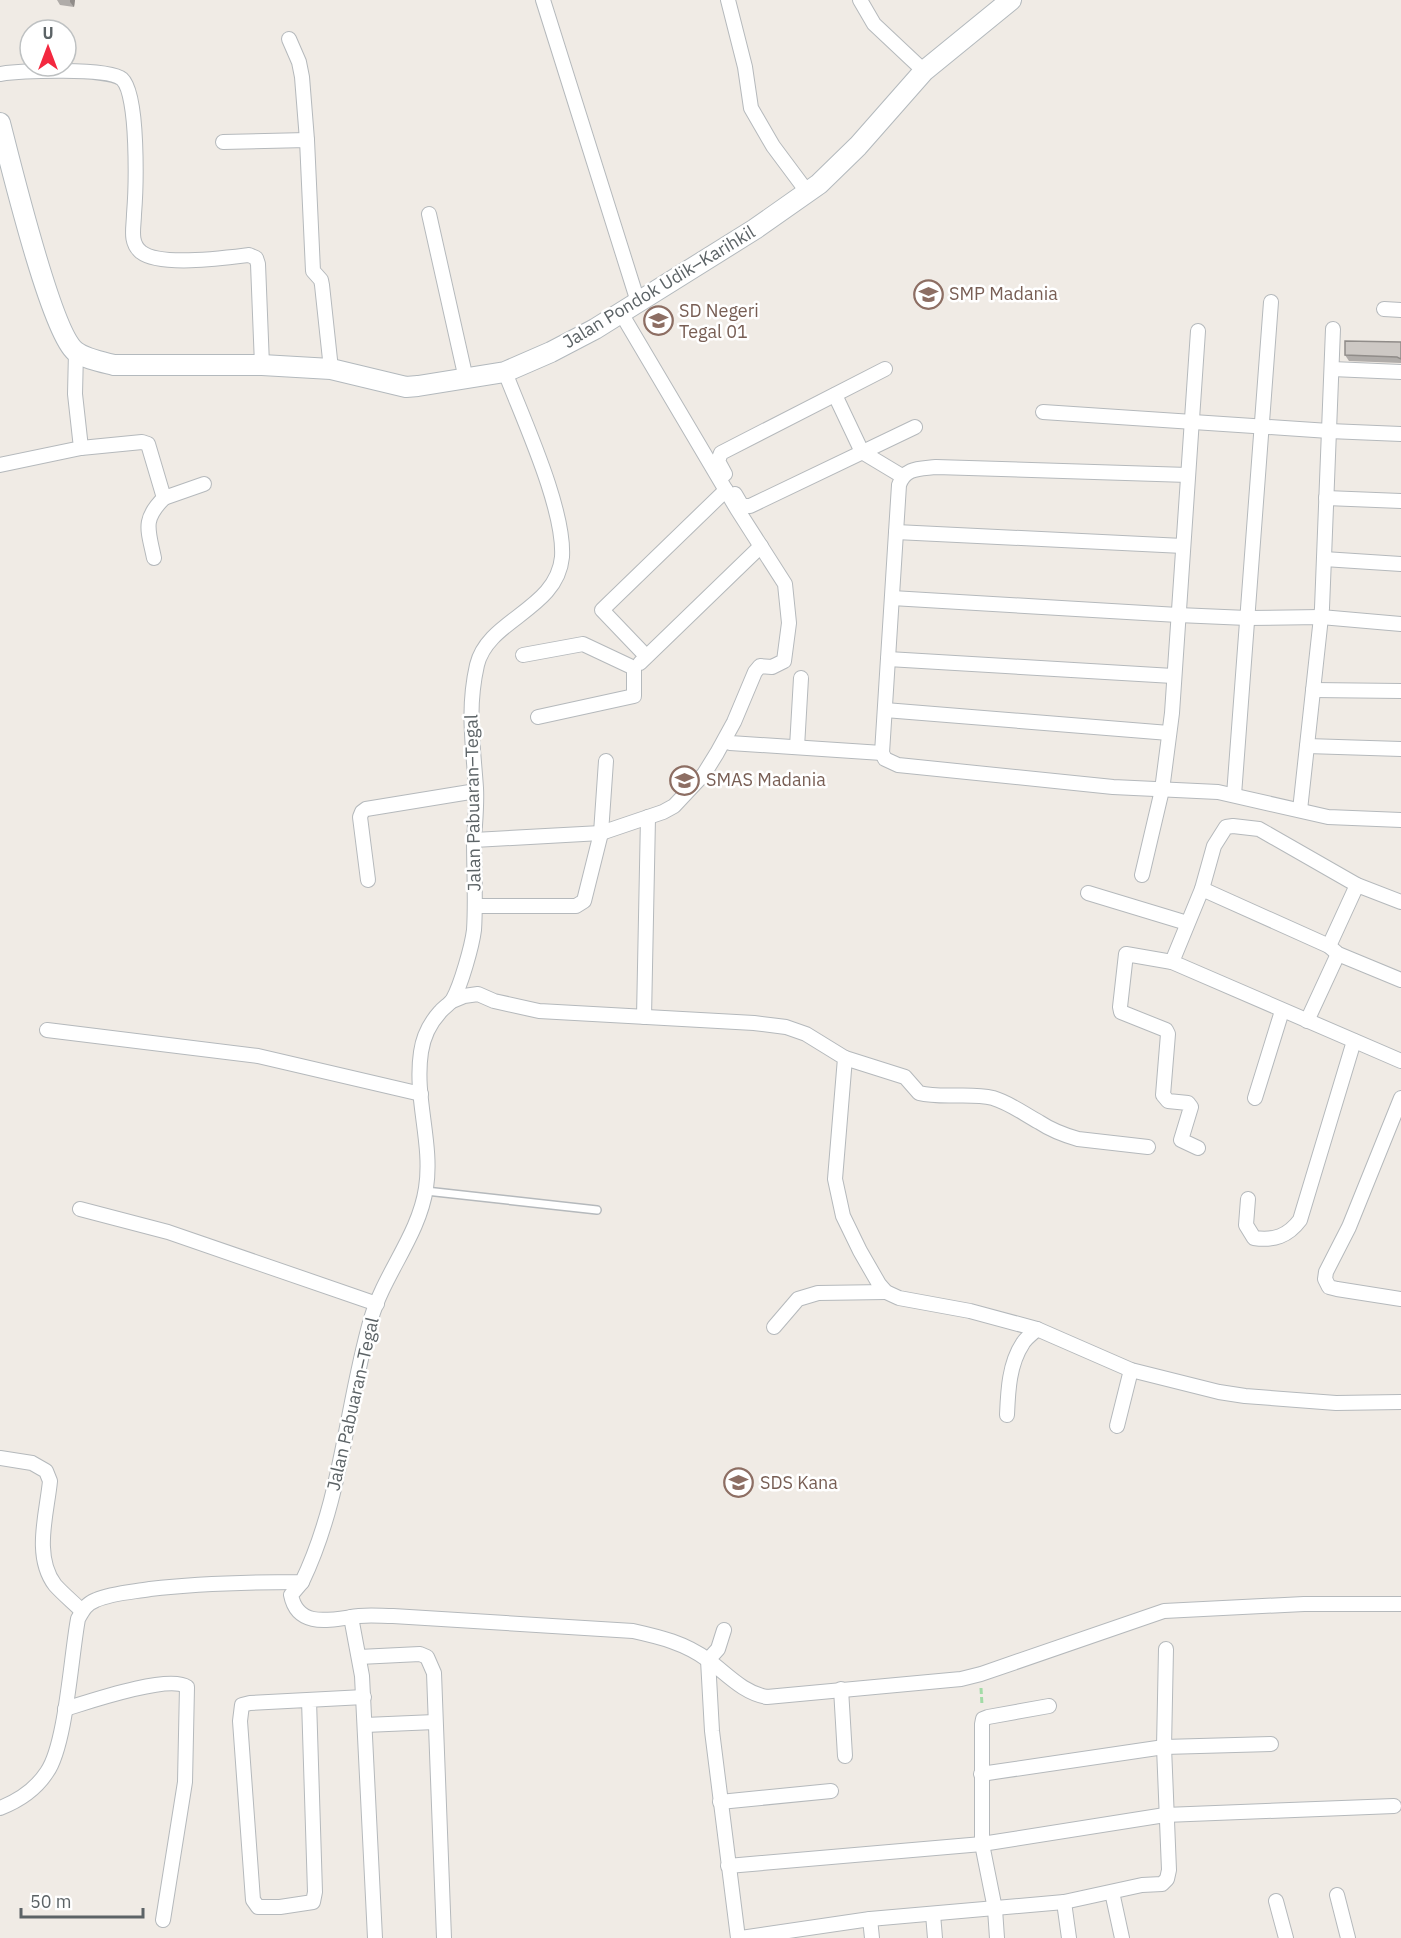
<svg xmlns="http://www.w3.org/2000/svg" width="1401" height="1938" viewBox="0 0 1401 1938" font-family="'IBM Plex Sans',sans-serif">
	<rect width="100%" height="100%" fill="#f0ebe5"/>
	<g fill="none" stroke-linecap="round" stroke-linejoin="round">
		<defs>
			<polyline id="lane" points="426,1191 597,1210"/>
			<g id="street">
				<polyline points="543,0 638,302"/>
				<polyline points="728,0 745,67 751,108 773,146 808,193"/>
				<polyline points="860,0 874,24 924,71"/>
				<polyline points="289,39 299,62 302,77 307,140"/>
				<path d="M0 74C20 71 108 67 122 79 139 94 136 190 134 214 134 227 129 242 141 252 160 267 225 258 249 255L256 258 258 264 262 365"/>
				<polyline points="223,142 307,140 313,271 321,280 322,285 331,369"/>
				<polyline points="429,214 466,379"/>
				<polyline points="1384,309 1401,310"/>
				<polyline points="1332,369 1401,372"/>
				<polyline points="835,395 862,452 902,476"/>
				<polyline points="1043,412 1329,431 1401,434"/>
				<polyline points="81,448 142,442 148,444 164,498 204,484"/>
				<polyline points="0,465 81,448 75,394 76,352"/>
				<polyline points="725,474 718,461 721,453 885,369"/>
				<path d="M1188 475 936 467C920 469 905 467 899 485L882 753 885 759 898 765 1113 787 1218 792 1328 817 1401 820"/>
				<polyline points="735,494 742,506 750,506 915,427"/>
				<polyline points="1326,498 1401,501"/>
				<polyline points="896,532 1183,546"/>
				<path d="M154 558C148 529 142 520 164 498"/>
				<polyline points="1324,559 1401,564"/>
				<polyline points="892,598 1178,615 1247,618 1321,617 1401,624"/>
				<polyline points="523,655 583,644 634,668 634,696 538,717"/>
				<polyline points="646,656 602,610 726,490"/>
				<polyline points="888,659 1173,676"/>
				<polyline points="640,663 761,546"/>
				<polyline points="1313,690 1401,691"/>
				<polyline points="885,710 1169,733"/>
				<polyline points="730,743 882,753"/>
				<polyline points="1307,746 1401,749"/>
				<polyline points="797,747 801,678"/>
				<polyline points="1234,795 1271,302"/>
				<polyline points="1300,810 1322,608 1333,329"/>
				<polyline points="474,840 601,833 663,812 674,806 704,774 717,753 734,722 755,672 760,666 772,667 784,661 789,623 785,584 737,509 621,313"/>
				<polyline points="1142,875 1162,790 1172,713 1198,331"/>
				<polyline points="368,880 360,817 362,812 366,809 476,791"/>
				<polyline points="1357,885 1329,946 1338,954 1401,980"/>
				<polyline points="1202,889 1329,946"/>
				<polyline points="1088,893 1187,923"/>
				<polyline points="1401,902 1357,885 1259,829 1233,826 1226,827 1214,846 1202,889 1172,962 1401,1061"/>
				<polyline points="475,906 576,906 584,901 601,833 606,761"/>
				<polyline points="1172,962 1126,954 1120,1007 1121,1012 1166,1030 1168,1034 1163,1095 1168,1101 1188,1103 1191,1107 1181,1140 1198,1148"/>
				<polyline points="452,1001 464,996 478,994 494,1001 539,1011 754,1023 786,1027 806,1034 845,1058 835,1179 843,1216 860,1251 879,1284 886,1292 899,1298 970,1311 1037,1329 1131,1370 1219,1392 1245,1396 1336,1403 1401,1402"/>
				<polyline points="644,1017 648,817"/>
				<polyline points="1307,1021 1338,954"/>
				<polyline points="47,1030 258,1056 421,1094"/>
				<path d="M845 1058 905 1077 919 1093C943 1099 969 1092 993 1098 1010 1103 1024 1114 1039 1122 1051 1130 1064 1135 1078 1139L1148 1147"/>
				<polyline points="1255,1098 1282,1011"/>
				<polyline points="1401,1098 1349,1227 1326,1272 1325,1279 1329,1287 1337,1289 1401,1299"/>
				<path d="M1248 1199 1246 1225 1254 1238C1274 1241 1288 1236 1300 1220L1354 1041"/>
				<polyline points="80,1209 168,1232 377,1304"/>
				<polyline points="774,1327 798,1299 818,1293 886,1292"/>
				<path d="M1007 1415C1008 1391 1009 1364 1023 1343 1026 1338 1032 1334 1037 1329"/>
				<polyline points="1117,1426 1131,1370"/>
				<path d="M0 1458 32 1463 46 1471 50 1481C47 1513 33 1556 55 1585 63 1594 74 1603 82 1611"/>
				<path d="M302 1582 291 1595C298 1630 333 1619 359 1616 371 1615 382 1616 393 1616L633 1631C660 1637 685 1643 708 1660 727 1674 743 1693 767 1697L961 1679 981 1674 1164 1611 1304 1604H1401"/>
				<polyline points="351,1617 362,1676 375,1938"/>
				<polyline points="724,1630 718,1649 708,1660 712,1731 738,1938"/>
				<polyline points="359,1657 420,1654 427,1657 434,1673 444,1938"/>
				<polyline points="841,1689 845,1756"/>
				<polyline points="309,1700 315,1892 313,1902 280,1907 258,1907 253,1900 240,1721 242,1705 250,1703 364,1697"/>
				<path d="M65 1709C88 1702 169 1674 187 1687L185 1782 163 1920"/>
				<polyline points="365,1725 435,1722"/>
				<polyline points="981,1774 1164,1747 1271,1744"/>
				<polyline points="720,1802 831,1791"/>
				<path d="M0 1808C18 1801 36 1789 47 1772 66 1745 71 1656 78 1619 83 1610 86 1604 96 1600 112 1593 133 1592 150 1589 201 1583 251 1582 302 1582 342 1499 346 1406 371 1319 384 1274 419 1235 426 1188 433 1143 414 1098 421 1052 423 1038 430 1023 440 1012 444 1007 450 1004 453 999 461 985 472 946 474 930 476 900 474 870 474 840 475 823 477 805 476 788 473 744 467 709 477 665 488 619 557 610 562 557 565 509 523 419 505 372"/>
				<polyline points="728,1866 982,1844 1165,1815 1394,1806"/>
				<polyline points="1112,1892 1122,1938"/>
				<polyline points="1337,1895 1348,1938"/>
				<polyline points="1276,1901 1286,1938"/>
				<polyline points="1064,1902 1069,1938"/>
				<polyline points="933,1914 935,1938"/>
				<polyline points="870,1919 872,1938"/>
				<polyline points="741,1938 870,1919 1064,1902 1142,1885 1162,1884 1167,1879 1169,1870 1164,1747 1166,1649"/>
				<polyline points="997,1938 995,1909 982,1844 982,1724 983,1719 988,1717 1049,1706"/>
			</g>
			<path id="secondary" d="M0 123C10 162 51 331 75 351 85 359 102 362 114 365H262L331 369 406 387 418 386 505 372 551 352 595 329 755 229 819 184 858 146 924 71 1011 0"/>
		</defs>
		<use href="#lane" stroke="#b5b9bc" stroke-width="10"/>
		<use href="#street" stroke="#b5b9bc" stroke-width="16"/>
		<use href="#secondary" stroke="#b3b9bd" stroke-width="22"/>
		<polyline stroke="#a2dba6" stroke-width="3" stroke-dasharray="6 3" stroke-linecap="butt" points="981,1688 982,1705"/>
		<use href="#lane" stroke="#fff" stroke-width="7"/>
		<use href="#street" stroke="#fff" stroke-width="14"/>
		<use href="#secondary" stroke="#fff" stroke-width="20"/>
	</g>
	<g fill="#b0aca9">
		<polygon points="57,0 75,0 74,7 60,5"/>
		<polygon points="1401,342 1401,363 1349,361 1345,355"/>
	</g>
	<polygon fill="#908c89" points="70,0 75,0 74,7 70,2"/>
	<polygon fill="#cdc8c4" stroke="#908c89" stroke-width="1.5" points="1345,341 1401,342 1401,359 1397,357 1345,355"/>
	<defs>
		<symbol id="school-ring" viewBox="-11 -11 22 22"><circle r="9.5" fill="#fff" stroke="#8d6e63" stroke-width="1.5"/><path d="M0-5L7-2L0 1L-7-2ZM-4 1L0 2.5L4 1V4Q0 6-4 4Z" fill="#8d6e63"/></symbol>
	</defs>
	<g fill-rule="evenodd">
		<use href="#school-ring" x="912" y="278" width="33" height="33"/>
		<use href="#school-ring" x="642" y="304" width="33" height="33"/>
		<use href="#school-ring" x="668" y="764" width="33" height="33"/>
		<use href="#school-ring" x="722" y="1466" width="33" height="33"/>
	</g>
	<g text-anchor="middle" stroke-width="5" stroke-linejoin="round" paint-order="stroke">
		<g font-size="18" fill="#5c6366" stroke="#fff">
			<text transform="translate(659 287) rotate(-31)" y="6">Jalan Pondok Udik–Karihkil</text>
			<text transform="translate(473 803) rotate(-91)" y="6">Jalan Pabuaran–Tegal</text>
			<text transform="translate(353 1404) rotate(-77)" y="6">Jalan Pabuaran–Tegal</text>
		</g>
		<g font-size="18" fill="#785e54" stroke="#fff" text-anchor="start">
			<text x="949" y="300">SMP Madania</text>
			<text x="679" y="317">SD Negeri<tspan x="679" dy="21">Tegal 01</tspan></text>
			<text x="706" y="786">SMAS Madania</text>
			<text x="760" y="1489">SDS Kana</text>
		</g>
	</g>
	<g transform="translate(48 48)"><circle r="28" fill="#ffffff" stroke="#bec1c2" stroke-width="1.5"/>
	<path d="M0-4.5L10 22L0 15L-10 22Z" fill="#f3283f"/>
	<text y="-9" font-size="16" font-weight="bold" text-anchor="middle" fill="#5c6366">U</text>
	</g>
	<path d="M21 1908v9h122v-9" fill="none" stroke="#5c6366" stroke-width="3"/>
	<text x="30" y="1908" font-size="18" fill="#5c6366" stroke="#ffffff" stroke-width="4.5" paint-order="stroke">50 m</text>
</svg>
